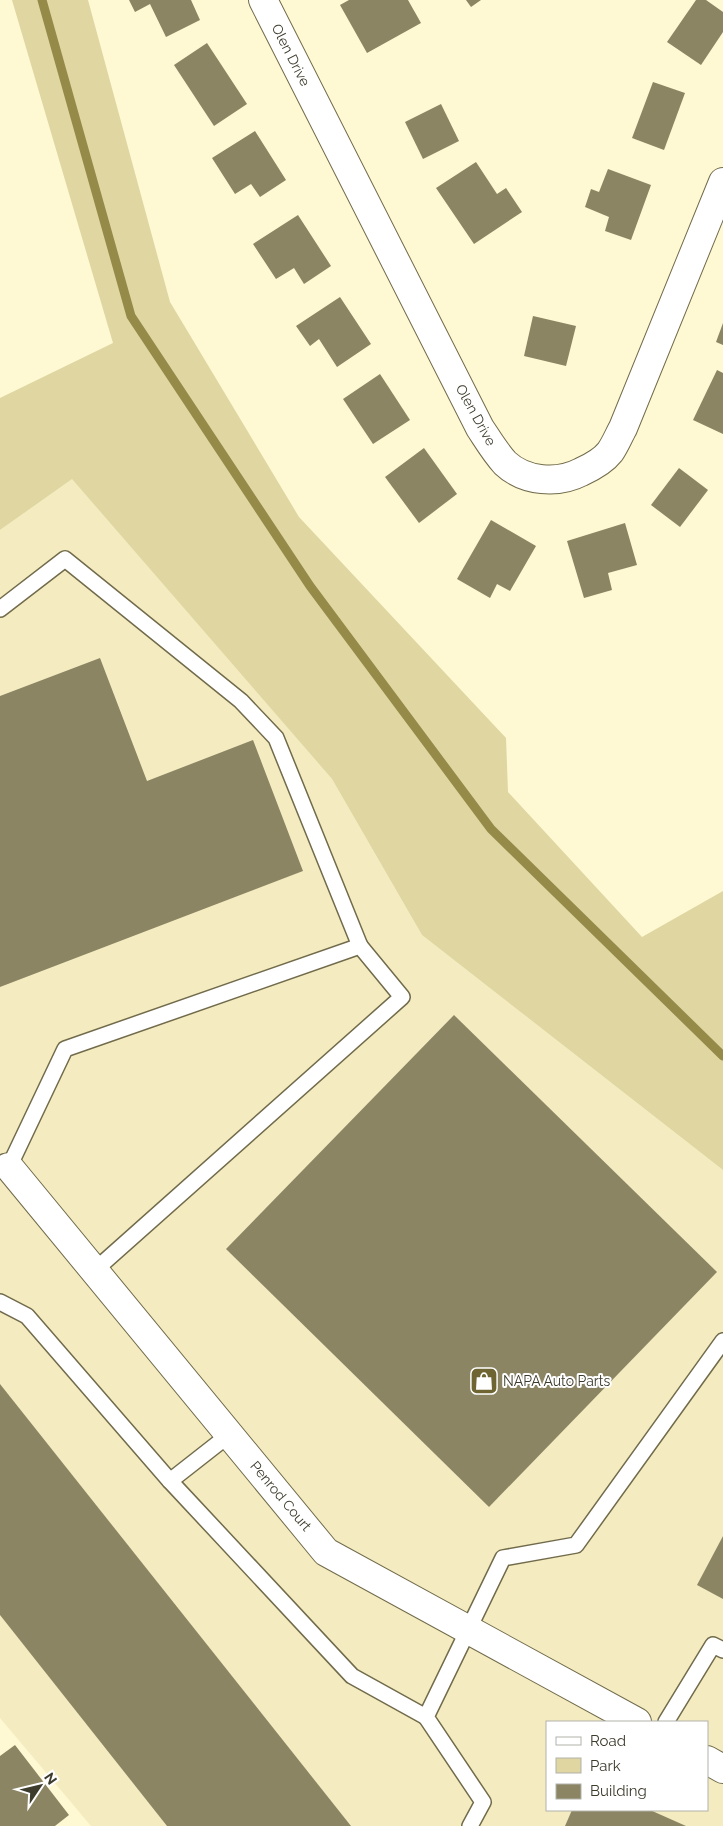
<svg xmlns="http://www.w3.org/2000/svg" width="723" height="1826" viewBox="0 0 723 1826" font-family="Raleway,sans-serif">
	<rect width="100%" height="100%" fill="#fef8d3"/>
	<path fill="#f4ecc0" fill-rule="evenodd" d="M72 478 332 779 422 935 723 1170V1826H91L0 1718V530ZM547 1722H707V1810H547Z"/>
	<polygon fill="#dfd6a2" points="12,0 88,0 170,302 299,517 506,738 508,792 642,937 723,891 723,1170 422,935 332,779 72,479 0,530 0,398 113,343"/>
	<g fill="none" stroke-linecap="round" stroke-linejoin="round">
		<polyline stroke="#958a48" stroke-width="9" points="42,0 131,316 310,586 491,829 723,1056"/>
	</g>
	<g fill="#8b8564">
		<polygon points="129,0 191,0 200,20 166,37 150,4 135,12"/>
		<polygon points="349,0 408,0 421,23 367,53 340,5"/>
		<polygon points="466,0 481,0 471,7"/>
		<polygon points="696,0 706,0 723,12 723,32 701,65 667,42"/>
		<polygon points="207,43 247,104 214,126 174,65"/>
		<polygon points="653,82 685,93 664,150 632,138"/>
		<polygon points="441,104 459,141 423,159 405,122"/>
		<polygon points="255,131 286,180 260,197 251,184 235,194 212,158"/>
		<polygon points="476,162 497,194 506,188 522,212 474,244 436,188"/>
		<polygon points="608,169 651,185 631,240 605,231 609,217 585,207 591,189 599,192"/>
		<polygon points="298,215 331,266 304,284 294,268 276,279 253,244"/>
		<polygon points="340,297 371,344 337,367 319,339 310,346 296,326"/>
		<polygon points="533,316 576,326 566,366 524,356"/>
		<polygon points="723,323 723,345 716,342"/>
		<polygon points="717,370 723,373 723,434 693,420"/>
		<polygon points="380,374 410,420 373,444 343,399"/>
		<polygon points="424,448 457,494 419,523 385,477"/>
		<polygon points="679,468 708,490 680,527 651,505"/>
		<polygon points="491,520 536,546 510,591 497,584 490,598 457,579"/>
		<polygon points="625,523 637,565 608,573 612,590 584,598 567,541"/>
		<polygon points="100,658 147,781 253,740 303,871 0,987 0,696"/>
		<polygon points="454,1015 717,1272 489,1507 226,1249"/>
		<polygon points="0,1384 351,1826 167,1826 0,1615"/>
		<polygon points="723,1536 723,1599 697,1585"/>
		<polygon points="15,1745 69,1815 55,1826 0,1826 0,1756"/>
		<polygon points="572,1810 650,1810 686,1826 565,1826"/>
	</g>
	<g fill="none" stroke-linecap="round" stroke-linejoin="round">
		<defs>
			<g id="lane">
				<polyline points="0,609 65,559 241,701 276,738 360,946"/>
				<polyline points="4,1162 9,1167 65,1049 360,946 402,997 94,1271"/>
				<polyline points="0,1302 27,1316 170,1481"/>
				<polyline points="230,1434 170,1481 352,1676 426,1717"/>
				<polyline points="666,1722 713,1645 723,1650"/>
				<polyline points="470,1826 483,1802 426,1717 503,1558 576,1545 723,1341"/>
			</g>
			<g id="street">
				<path d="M263 0 480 428C488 440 495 452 505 463 525 482 558 484 581 472 592 467 603 461 610 452 615 445 619 435 623 428L723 182"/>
				<polyline points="9,1167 326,1552 637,1722"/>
				<polyline points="707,1760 723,1769"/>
			</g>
		</defs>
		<use href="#lane" stroke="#716b4b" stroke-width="18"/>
		<use href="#street" stroke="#716b4b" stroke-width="30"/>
		<use href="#lane" stroke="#fff" stroke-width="15"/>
		<use href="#street" stroke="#fff" stroke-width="28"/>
	</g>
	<defs>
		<symbol id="shop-square" viewBox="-11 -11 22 22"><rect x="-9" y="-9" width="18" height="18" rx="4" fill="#6f6532" stroke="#fff"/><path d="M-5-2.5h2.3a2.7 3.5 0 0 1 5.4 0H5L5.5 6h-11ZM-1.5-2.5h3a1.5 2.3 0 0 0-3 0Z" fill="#fff"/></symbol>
	</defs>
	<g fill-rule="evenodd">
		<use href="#shop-square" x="468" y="1365" width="32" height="32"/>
	</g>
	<g text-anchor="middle" stroke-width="4" stroke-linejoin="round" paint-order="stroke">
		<g font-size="14" fill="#3d3b2c" stroke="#fff">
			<text transform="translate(291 55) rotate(63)" y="5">Olen Drive</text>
			<text transform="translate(476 415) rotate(61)" y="5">Olen Drive</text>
			<text transform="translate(281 1496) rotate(50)" y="5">Penrod Court</text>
		</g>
		<g font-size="14" fill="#3d3b2c" stroke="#fff" text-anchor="start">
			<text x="503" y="1386">NAPA Auto Parts</text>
		</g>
	</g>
	<rect x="546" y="1721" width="162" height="90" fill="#ffffff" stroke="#b1b1ab"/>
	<rect x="556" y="1737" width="25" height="8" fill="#ffffff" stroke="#b1b1ab"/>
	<text x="590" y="1746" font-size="15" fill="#3d3b2c">Road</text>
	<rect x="556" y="1758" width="25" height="15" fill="#dfd6a2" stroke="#b1b1ab"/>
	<text x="590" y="1771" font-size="15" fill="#3d3b2c">Park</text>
	<rect x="556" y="1784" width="25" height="15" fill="#8b8564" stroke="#b1b1ab"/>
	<text x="590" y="1796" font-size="15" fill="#3d3b2c">Building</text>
	<g transform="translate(40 1786) rotate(55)" stroke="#ffffff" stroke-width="4" paint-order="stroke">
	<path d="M0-4L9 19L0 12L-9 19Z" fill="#3d3b2c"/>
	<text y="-8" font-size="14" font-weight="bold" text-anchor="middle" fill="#3d3b2c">N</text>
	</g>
</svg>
